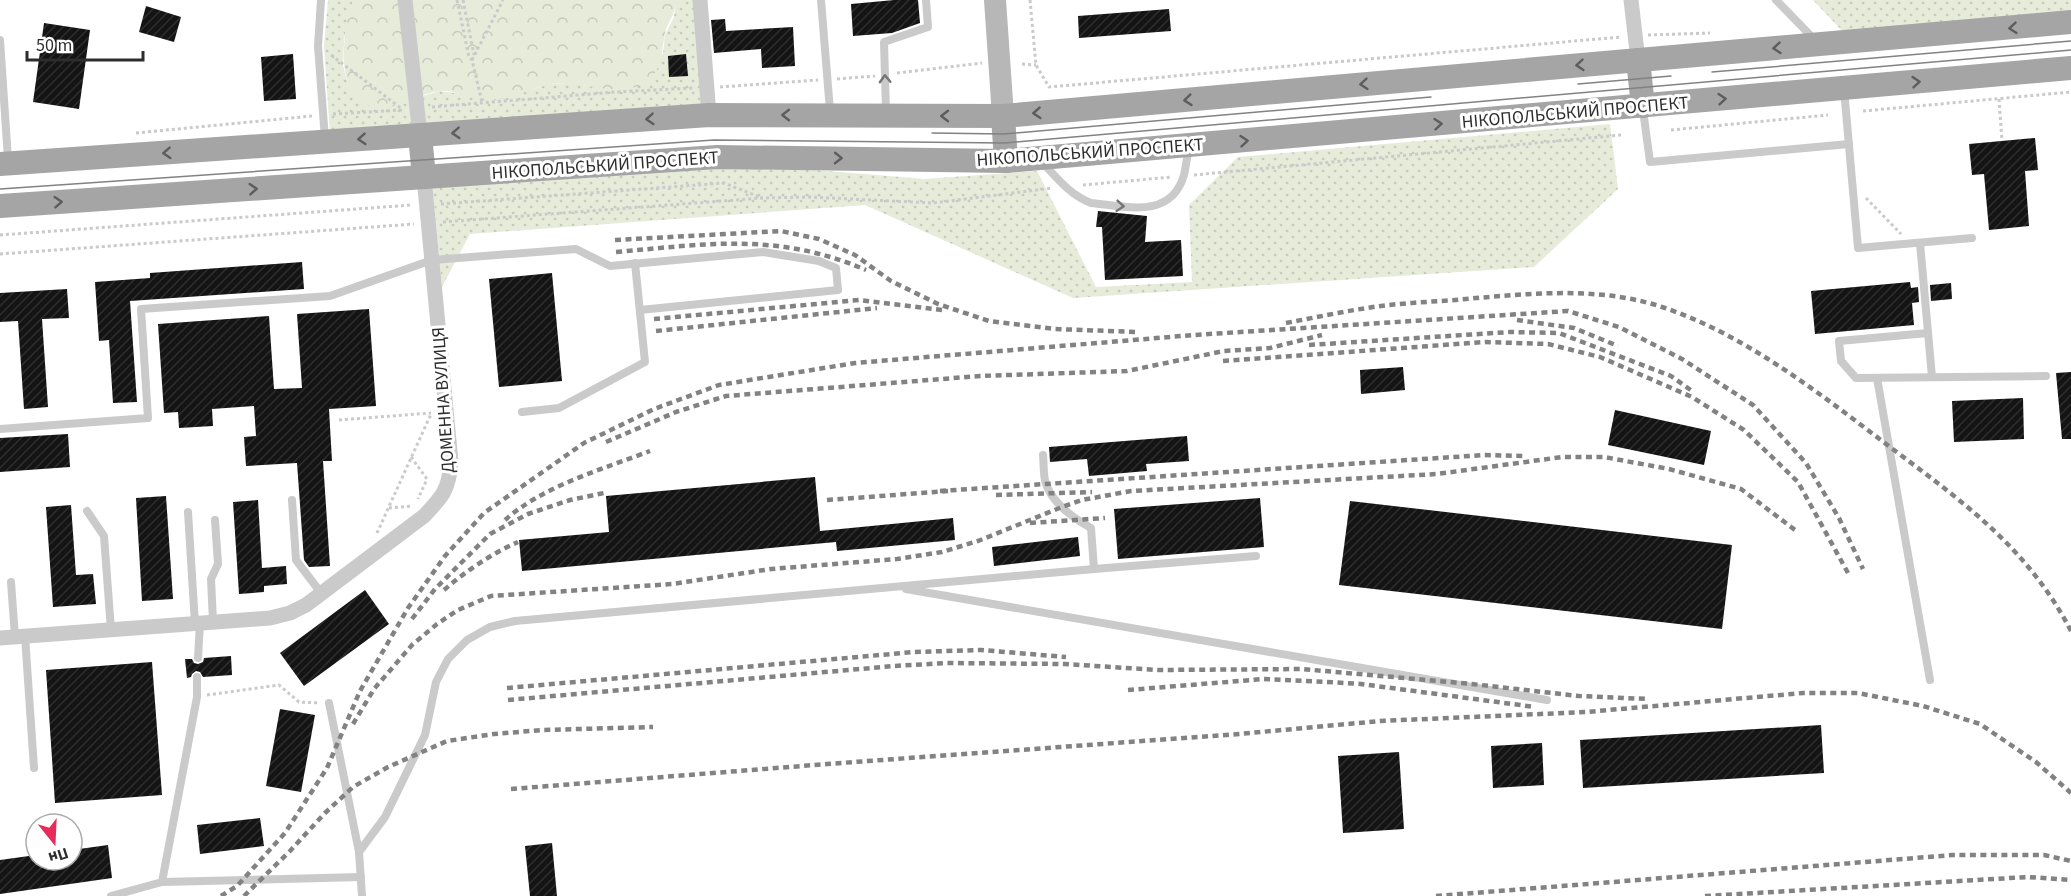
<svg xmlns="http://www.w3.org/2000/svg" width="2071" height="896" viewBox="0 0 2071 896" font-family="'Source Sans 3',sans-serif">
	<defs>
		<pattern id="grass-dots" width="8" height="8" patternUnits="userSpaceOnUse" patternTransform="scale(1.5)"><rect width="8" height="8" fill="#e6ebda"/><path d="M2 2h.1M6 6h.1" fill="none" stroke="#c6cabb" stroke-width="1.8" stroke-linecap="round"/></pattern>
		<pattern id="forest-crowns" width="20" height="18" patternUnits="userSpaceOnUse" patternTransform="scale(1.5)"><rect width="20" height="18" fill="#e6ebda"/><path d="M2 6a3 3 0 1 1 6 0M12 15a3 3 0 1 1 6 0" fill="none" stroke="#c6cabb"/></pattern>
		<pattern id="building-hatch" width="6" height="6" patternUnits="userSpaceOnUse" patternTransform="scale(1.5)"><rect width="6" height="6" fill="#141414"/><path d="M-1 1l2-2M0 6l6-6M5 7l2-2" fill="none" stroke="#2e2e2e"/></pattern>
	</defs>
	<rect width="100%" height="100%" fill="#fff"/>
	<g fill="url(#grass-dots)">
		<polygon points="328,0 353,0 344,39 343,66 347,81 354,95 367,105 383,107 440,91 499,99 550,84 568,83 588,86 663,54 665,35 674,17 676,0 693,0 702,109 330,134 324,46"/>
		<polygon points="1813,0 2071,0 2071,16 1847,36"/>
		<polygon points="1610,124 1618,189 1534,267 1073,298 865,205 470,234 442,287 432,182 714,162 925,179 1037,171 1096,287 1192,282 1189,205 1238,157"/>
	</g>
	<path fill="url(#forest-crowns)" d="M353 0H676C675 17 668 20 665 34 661 51 663 67 649 80 623 101 580 79 551 84 533 87 517 98 499 99 490 100 476 98 467 96 458 94 450 90 441 91 422 92 404 105 384 107 331 112 342 30 353 0Z"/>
	<g fill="url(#building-hatch)">
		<polygon points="894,0 918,0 920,23 892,33 853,36 851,4"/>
		<polygon points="146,6 181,17 174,42 139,32"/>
		<polygon points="1169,9 1171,31 1079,38 1078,16"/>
		<polygon points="725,19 726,31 793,27 795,66 762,68 761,49 714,53 711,20"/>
		<polygon points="44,23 90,30 79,109 33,102"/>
		<polygon points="293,54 296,99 264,101 261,57"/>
		<polygon points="686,54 688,76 669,77 668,56"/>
		<polygon points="2035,138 2038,170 2025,171 2029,226 1989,230 1984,174 1972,175 1969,144"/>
		<polygon points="1098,211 1147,216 1145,242 1181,240 1183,276 1105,280 1102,227 1096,227"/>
		<polygon points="302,262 304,289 130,301 137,402 113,403 109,340 99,341 95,282 150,278 150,273"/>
		<polygon points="552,273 562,381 499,387 489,279"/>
		<polygon points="1910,282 1911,288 1918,287 1919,302 1912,303 1914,325 1815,334 1811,291"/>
		<polygon points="1951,283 1952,299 1931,301 1930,285"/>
		<polygon points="67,289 69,318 42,319 48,407 24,409 18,321 0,322 0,293"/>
		<polygon points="369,309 376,406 329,409 332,461 323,461 330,566 309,567 304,560 297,463 246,466 244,437 256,436 254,406 212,409 213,426 179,428 178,412 164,413 158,324 269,316 274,389 302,388 297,314"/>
		<polygon points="1403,367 1405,390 1361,394 1360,370"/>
		<polygon points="2071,372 2071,439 2062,439 2056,373"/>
		<polygon points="2023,398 2024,439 1954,442 1952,401"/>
		<polygon points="1615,410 1711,431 1704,465 1608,445"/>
		<polygon points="68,434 70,467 0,472 0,438"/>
		<polygon points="1187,436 1189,461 1146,464 1147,471 1089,476 1087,459 1050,462 1049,447"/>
		<polygon points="815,477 820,531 953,518 955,540 837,551 836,542 522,571 519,540 609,532 606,496"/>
		<polygon points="166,496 173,599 142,601 136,498"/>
		<polygon points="1260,498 1264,547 1118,559 1114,509"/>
		<polygon points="258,500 262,568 286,566 287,584 264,586 264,592 239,594 233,502"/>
		<polygon points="1350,501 1732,545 1722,629 1339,585"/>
		<polygon points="71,505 76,575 93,574 96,604 53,607 46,507"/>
		<polygon points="1078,537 1080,556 994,566 992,547"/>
		<polygon points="365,590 389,624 304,686 280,653"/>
		<polygon points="231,656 232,675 203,677 200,672 196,671 192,674 191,677 187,678 185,659 192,659 194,663 198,664 203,662 204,658"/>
		<polygon points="152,662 162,795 55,803 46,670"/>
		<polygon points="280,709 315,715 301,792 266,786"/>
		<polygon points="1821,725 1824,773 1583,788 1580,740"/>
		<polygon points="1542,743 1544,785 1493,788 1491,746"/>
		<polygon points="1399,752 1404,829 1343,833 1338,756"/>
		<polygon points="260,818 264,846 200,854 197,825"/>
		<polygon points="552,843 557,896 530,896 525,846"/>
		<polygon points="108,845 112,878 0,894 0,860 36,855 36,860 72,860 72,850"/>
	</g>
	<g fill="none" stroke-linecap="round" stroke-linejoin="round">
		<g stroke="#cacaca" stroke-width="3" stroke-dasharray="3 3" stroke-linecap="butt">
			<polyline points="457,0 469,57 472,60 482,102"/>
			<polyline points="463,0 474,55"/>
			<polyline points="1030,0 1036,65 1049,87 1621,37"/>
			<polyline points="1648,35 1710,33"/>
			<polyline points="331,55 402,109"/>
			<polyline points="472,60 503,0"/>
			<polyline points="1022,64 1036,65"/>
			<polyline points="897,73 982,63"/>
			<polyline points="837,79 875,76"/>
			<polyline points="720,87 818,80"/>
			<polyline points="1999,99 2002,141"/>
			<polyline points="432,107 615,92 693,88"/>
			<polyline points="1863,111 2071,92"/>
			<polyline points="333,114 402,110"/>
			<polyline points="1671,130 1828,115"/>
			<polyline points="136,133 312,116"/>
			<polyline points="1194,175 1621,135"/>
			<polyline points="1083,185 1172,177"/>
			<polyline points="1866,198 1901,234"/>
			<polyline points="441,204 724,183 762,198"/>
			<polyline points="443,222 762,198 810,197 933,203 1053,188"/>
			<polyline points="0,235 411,205"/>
			<polyline points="0,254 414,224"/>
			<polyline points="339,420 431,413"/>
			<polyline points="411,457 427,479 418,499"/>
			<polyline points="389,508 412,506"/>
			<polyline points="377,533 431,414"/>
			<polyline points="207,695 279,685 299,702 320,703"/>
		</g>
		<g stroke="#cacaca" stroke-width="8">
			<polyline points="321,0 318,46 325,139"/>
			<polyline points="821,0 830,111"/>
			<polyline points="1776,0 1815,40"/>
			<polyline points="0,40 8,159"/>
			<polyline points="1844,89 1858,248 1972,238"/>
			<polyline points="1643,110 1650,162 1849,144"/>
			<polyline points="886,112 884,42 928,27 926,0"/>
			<path d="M1042 162C1057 178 1070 195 1091 203 1125 206 1171 220 1184 175 1186 166 1187 157 1189 147"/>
			<polyline points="1920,243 1932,377"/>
			<polyline points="1928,333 1839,341 1841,361 1856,378 2046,376"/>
			<polyline points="1877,378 1930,680"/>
			<polyline points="522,412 559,408 645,362 635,263"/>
			<polyline points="0,429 148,418 141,309 330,296 432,260 576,249 610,266 763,252 819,261 836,268 838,290 640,310"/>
			<path d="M1043 455C1044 464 1043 476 1046 484 1053 504 1073 518 1091 528L1094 569"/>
			<polyline points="292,500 296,560 321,593"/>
			<polyline points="87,511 104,536 111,630"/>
			<polyline points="188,512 195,624"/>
			<polyline points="11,582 15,637"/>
			<polyline points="906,589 1547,700"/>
			<polyline points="213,622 211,579 218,564 215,520"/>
			<polyline points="25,636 34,768"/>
			<polyline points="198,658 200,623"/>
			<polyline points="329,703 359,852 362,896"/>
			<polyline points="359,852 385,817 425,735 436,682 448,659 467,640 490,627 515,621 1094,569 1256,556"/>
			<polyline points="162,882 197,697 197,677"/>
			<polyline points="111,896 162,882 361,877"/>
		</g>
		<g stroke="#cacaca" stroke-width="15">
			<polyline points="405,0 420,135"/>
			<polyline points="700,0 709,115"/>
			<polyline points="1631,0 1638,60"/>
			<path d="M0 638 270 618 290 613 306 605 424 516C442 497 449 490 451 462L424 177"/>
		</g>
		<polyline stroke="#b7b7b7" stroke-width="22" points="995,0 1003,116"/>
		<g stroke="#a5a5a5" stroke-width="24">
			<polyline points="1638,60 1643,106"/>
			<polyline points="1003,116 1006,161"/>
			<polyline points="420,135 424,177"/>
			<polyline points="0,164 709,115 1003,116 2071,22"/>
			<polyline points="0,206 717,157 1006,161 2071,68"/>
		</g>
		<g stroke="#828282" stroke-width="1.5">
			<polyline points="1712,72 2071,41"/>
			<polyline points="1578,84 1671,76"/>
			<polyline points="932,133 1004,134 1431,97"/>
			<polyline points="0,189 714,140 1005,143 2071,50"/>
		</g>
		<g stroke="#828282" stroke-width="4.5" stroke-dasharray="6 4.5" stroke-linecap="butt">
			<polyline points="615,240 781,231 819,239 855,255 891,281 938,304 989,321 1055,329 1137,332"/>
			<path d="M616 252C709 244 777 232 866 270"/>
			<polyline points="654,319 859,300 942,310"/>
			<polyline points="1517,320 1574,328 1618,346"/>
			<path d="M1286 323C1313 318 1340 312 1367 308 1403 302 1440 302 1476 298 1538 293 1602 287 1662 307 1747 335 1824 397 1894 450 1966 504 2029 550 2071 631"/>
			<polyline points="656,331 877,308"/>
			<polyline points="1309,345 1510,332 1559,333 1671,376 1692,391"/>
			<polyline points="1223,361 1485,342 1548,344 1600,357 1692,397 1744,430 1798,482 1848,573"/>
			<polyline points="606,442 676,412 726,396 980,376 1127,371 1224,351 1270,348 1322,335"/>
			<polyline points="940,491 1484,455 1524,456"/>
			<polyline points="996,495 1092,492"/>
			<polyline points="827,500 948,491"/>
			<path d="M505 520C543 486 603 469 650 451"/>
			<polyline points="1030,523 1105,518"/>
			<path d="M444 590C466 571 491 554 518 542"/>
			<polyline points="412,619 435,589 490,534 528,514 570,500 604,493"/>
			<polyline points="507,688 914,652 981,650 1066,657"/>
			<polyline points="1128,690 1264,679 1327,682 1361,684 1535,707"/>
			<polyline points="508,700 894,666 947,663 1065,664 1158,670 1302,669 1472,684 1579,696 1648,699"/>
			<polyline points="353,724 374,689 412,645 437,624 458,610 491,596 672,584 771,569 897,559 942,552 978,541 1062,507 1082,500 1131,491 1437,474 1562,457 1604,457 1669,469 1741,489 1795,530"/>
			<polyline points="511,789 827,764 1239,734 1380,721 1586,712 1803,693 1858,693 1923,706 1980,724 2036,762 2071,793"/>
			<polyline points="221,896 237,886 285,833 327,768 360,691 408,608 445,556 484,513 584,443 654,409 719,385 855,363 1194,335 1568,311 1619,327 1682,359 1753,405 1806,463 1839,518 1863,569"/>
			<polyline points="244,896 290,851 325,813 353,787 388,767 447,741 494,734 543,730 653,727"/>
			<polyline points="1436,896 1953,855 2044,855 2071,861"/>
			<polyline points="1705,896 2028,877 2071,880"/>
		</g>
	</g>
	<defs><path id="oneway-chevron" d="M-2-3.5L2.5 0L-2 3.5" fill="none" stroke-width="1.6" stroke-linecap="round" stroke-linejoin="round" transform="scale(1.5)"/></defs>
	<g stroke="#5d5d5d">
		<use href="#oneway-chevron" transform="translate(2013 28) rotate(175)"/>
		<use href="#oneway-chevron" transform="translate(1777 48) rotate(175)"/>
		<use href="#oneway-chevron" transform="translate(1580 65) rotate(175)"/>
		<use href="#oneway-chevron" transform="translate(1916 82) rotate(-5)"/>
		<use href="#oneway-chevron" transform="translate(1364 84) rotate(175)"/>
		<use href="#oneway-chevron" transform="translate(1722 99) rotate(-5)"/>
		<use href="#oneway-chevron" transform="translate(1188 100) rotate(174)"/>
		<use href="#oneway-chevron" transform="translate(1037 113) rotate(176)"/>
		<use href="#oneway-chevron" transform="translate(786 115) rotate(-180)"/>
		<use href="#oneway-chevron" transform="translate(945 116) rotate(-180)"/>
		<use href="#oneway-chevron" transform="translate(650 119) rotate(176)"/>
		<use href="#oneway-chevron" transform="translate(1438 124) rotate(-5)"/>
		<use href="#oneway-chevron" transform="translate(456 133) rotate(176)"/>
		<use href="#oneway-chevron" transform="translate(362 139) rotate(176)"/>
		<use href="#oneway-chevron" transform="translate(1244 141) rotate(-5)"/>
		<use href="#oneway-chevron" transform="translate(167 153) rotate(176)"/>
		<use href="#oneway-chevron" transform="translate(838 158) rotate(1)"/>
		<use href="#oneway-chevron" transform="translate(253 189) rotate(-4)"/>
		<use href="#oneway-chevron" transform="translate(58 202) rotate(-4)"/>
	</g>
	<g stroke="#747474">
		<use href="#oneway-chevron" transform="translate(885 79) rotate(-92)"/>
		<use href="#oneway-chevron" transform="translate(1120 206) rotate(5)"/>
	</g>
	<g text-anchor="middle" stroke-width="6" stroke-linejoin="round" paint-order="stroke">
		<g font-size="18" fill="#2d2d2d" stroke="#fff">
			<text transform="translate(1575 112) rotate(-5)" y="6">НІКОПОЛЬСЬКИЙ ПРОСПЕКТ</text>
			<text transform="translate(1090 152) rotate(-4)" y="6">НІКОПОЛЬСЬКИЙ ПРОСПЕКТ</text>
			<text transform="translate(605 165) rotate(-4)" y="6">НІКОПОЛЬСЬКИЙ ПРОСПЕКТ</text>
			<text transform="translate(443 400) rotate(-94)" y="6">ДОМЕННА ВУЛИЦЯ</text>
		</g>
	</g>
	<g transform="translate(54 842) rotate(162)"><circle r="28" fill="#ffffff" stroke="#ababab" stroke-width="1.5"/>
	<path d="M0-4.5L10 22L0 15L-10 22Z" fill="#e72c59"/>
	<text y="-9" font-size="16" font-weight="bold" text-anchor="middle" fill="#2d2d2d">Пн</text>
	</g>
	<path d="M27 51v9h116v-9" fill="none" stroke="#2d2d2d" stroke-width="3"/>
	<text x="36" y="51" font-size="18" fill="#2d2d2d" stroke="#ffffff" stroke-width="4.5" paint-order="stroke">50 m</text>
</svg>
